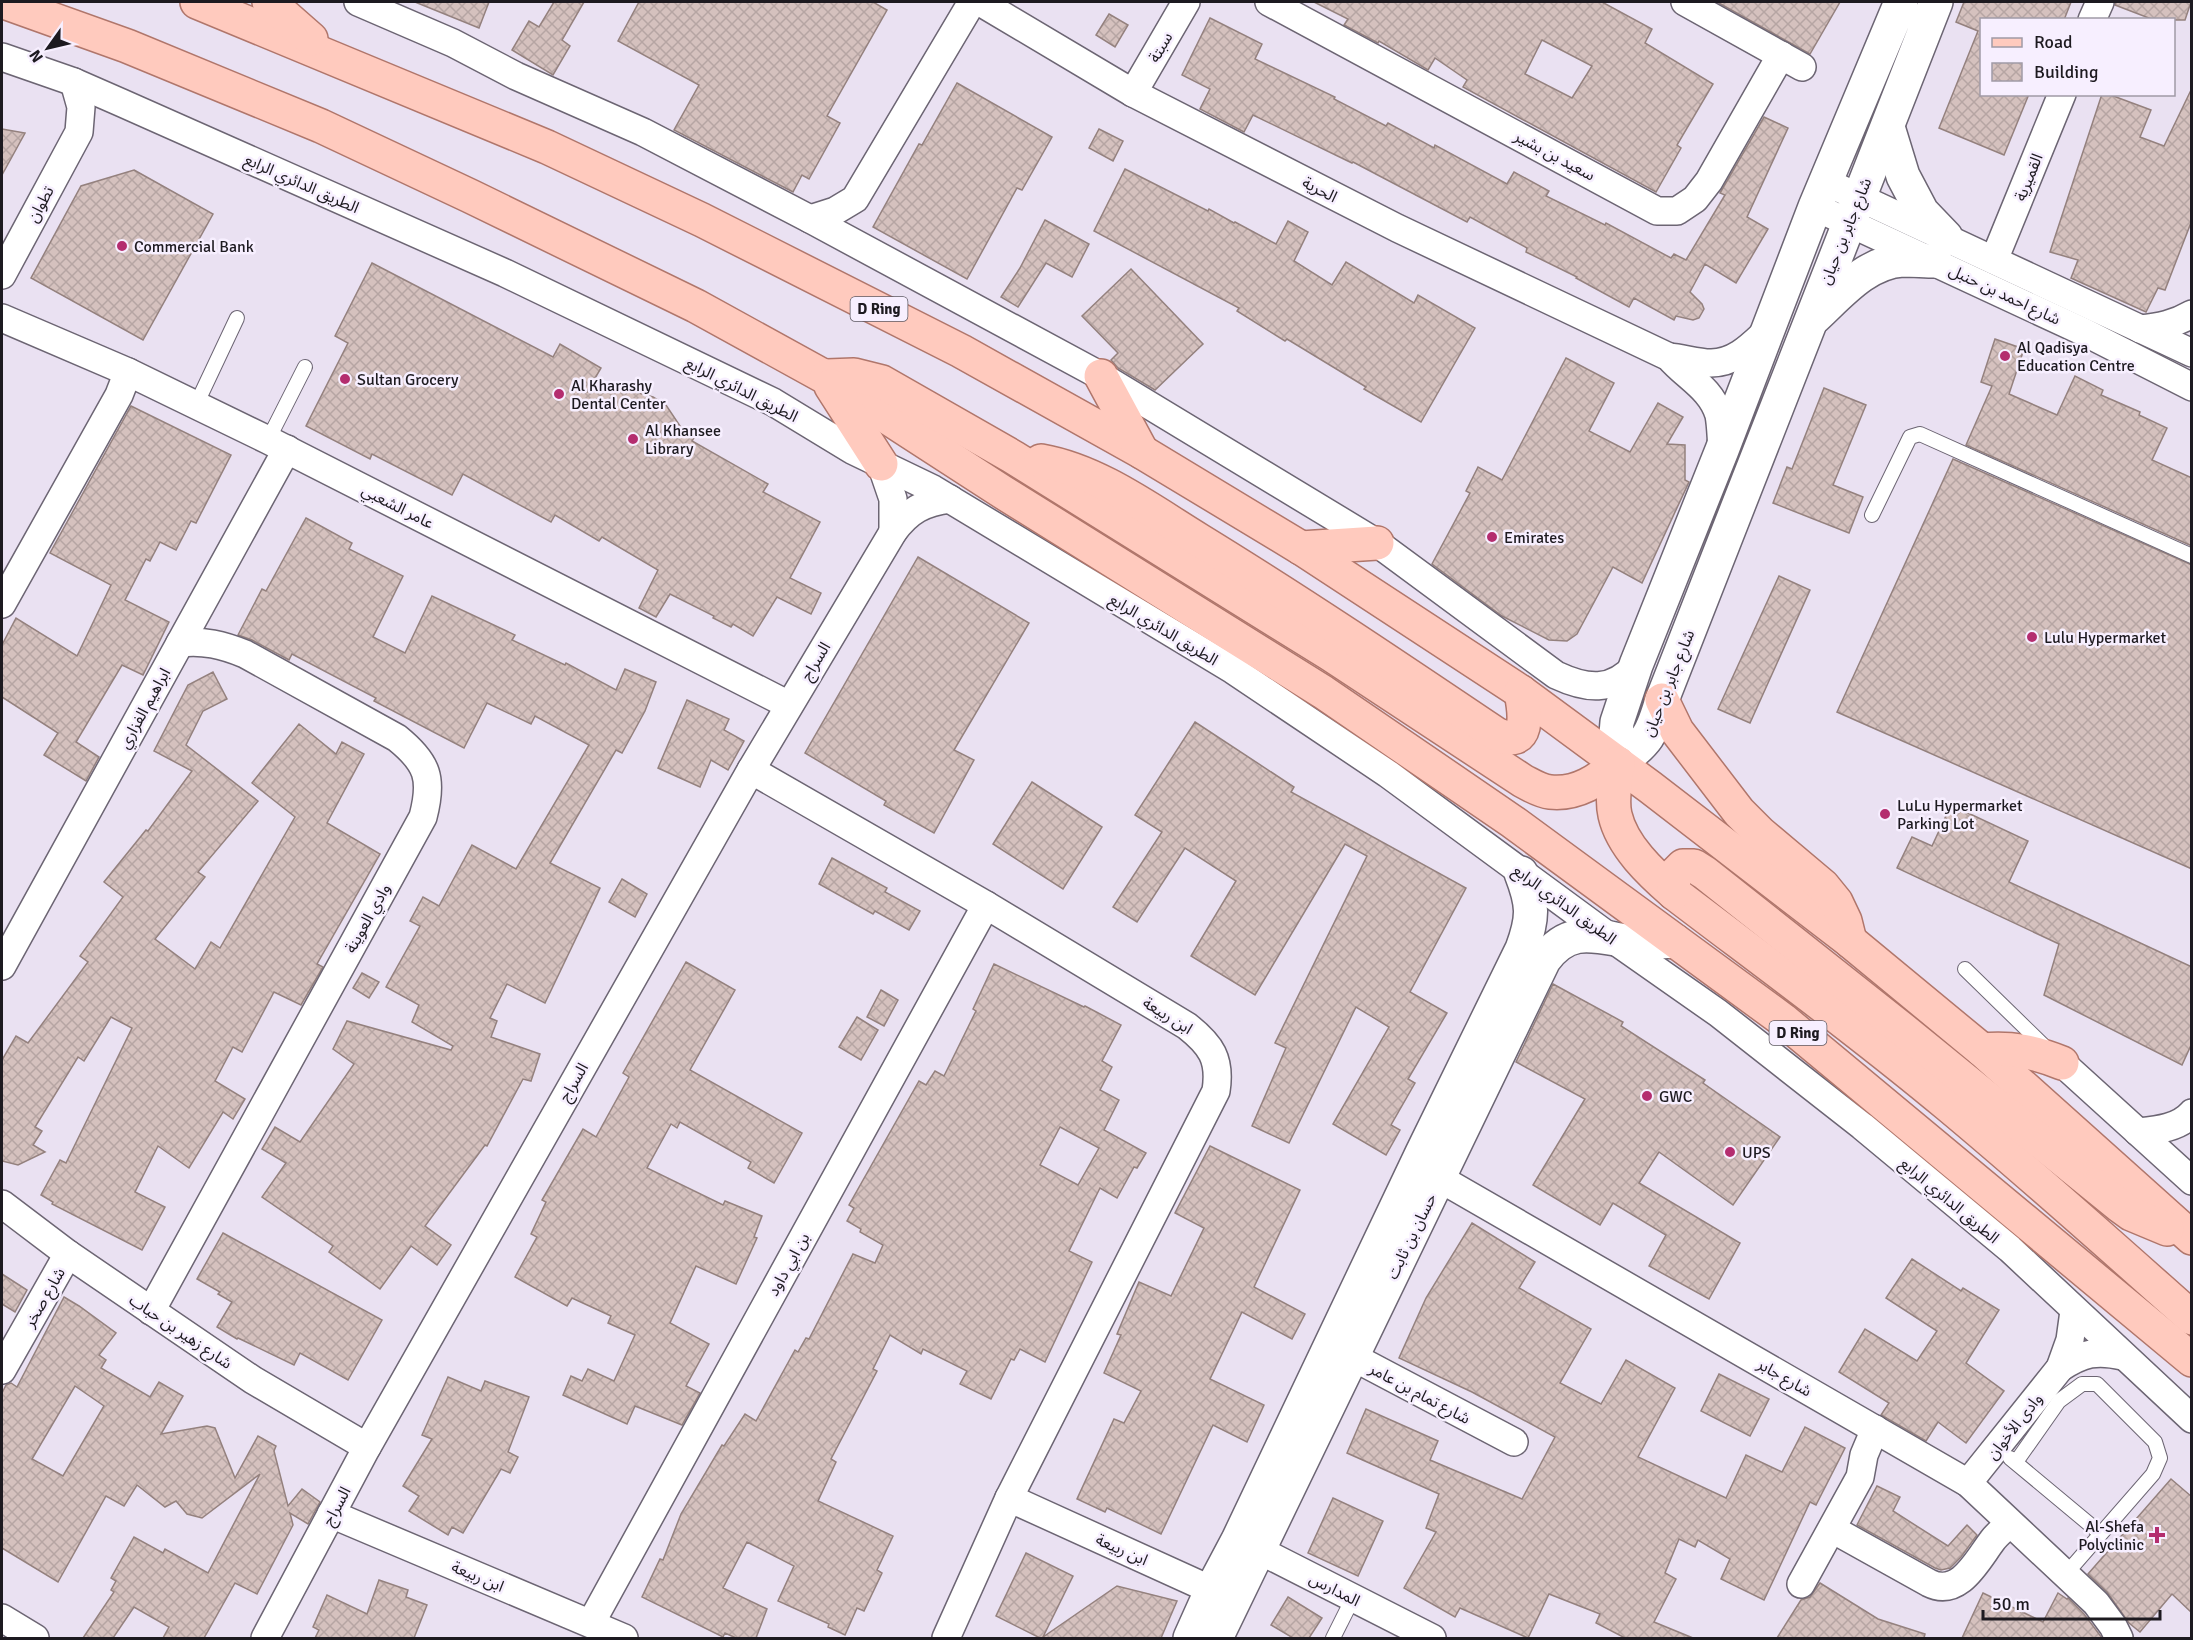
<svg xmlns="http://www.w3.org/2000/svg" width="2193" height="1640" viewBox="0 0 2193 1640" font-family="Signika,'Noto Sans Arabic',sans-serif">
	<defs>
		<pattern id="building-cross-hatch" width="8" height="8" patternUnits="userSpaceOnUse" patternTransform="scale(1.5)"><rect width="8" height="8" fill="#d5c1be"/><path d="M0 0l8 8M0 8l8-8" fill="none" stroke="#b6a5a3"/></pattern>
	</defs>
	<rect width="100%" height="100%" fill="#eae1f2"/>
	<g fill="url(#building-cross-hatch)" stroke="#94817e" stroke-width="1.5" fill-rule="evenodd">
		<polygon points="415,2 489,2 479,28"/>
		<polygon points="554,2 584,2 562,40 570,46 553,75 512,50 529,21 539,27"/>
		<polygon points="639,2 873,2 887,10 827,116 840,123 809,179 802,175 793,192 674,130 699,85 618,41"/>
		<path d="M1314 2H1602L1652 29 1645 43 1713 84 1677 145 1681 148 1656 192 1463 87 1467 80 1435 58 1428 70 1379 41 1378 43 1344 25 1348 19ZM1542 40 1592 66 1572 98 1525 74Z"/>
		<polygon points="1717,2 1840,2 1810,54"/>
		<polygon points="1964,2 2071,2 2064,20 1982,20 1982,94 2029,94 2004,155 1939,128 1978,31 1956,22"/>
		<polygon points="2116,2 2191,2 2185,20 2154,20 2115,5"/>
		<polygon points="1109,14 1128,25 1115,47 1096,35"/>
		<polygon points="1210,18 1262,44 1255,59 1335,97 1334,99 1386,126 1388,123 1434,148 1435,145 1507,184 1514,172 1549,191 1546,196 1605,225 1606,223 1671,258 1674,254 1686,260 1725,195 1720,193 1764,117 1788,128 1747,217 1768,229 1736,283 1705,264 1690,292 1702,304 1704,309 1699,318 1693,320 1676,316 1674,320 1634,298 1629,307 1576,278 1577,277 1526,252 1527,248 1470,217 1467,222 1353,162 1352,163 1253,115 1244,132 1200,109 1210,89 1182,75"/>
		<polygon points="957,83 1052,137 1022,190 1017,188 967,279 873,227 919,144 922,145"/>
		<polygon points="2192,88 2192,220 2165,290 2158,288 2146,312 2071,278 2078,260 2050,252 2102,94 2108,94 2151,110 2140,137 2164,146"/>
		<polygon points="2,129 25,133 2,175"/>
		<polygon points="1099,129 1123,141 1113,161 1089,148"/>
		<polygon points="1125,169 1208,211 1209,209 1234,223 1235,222 1276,244 1288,221 1308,232 1294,261 1332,285 1346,262 1414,303 1418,295 1475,328 1421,422 1364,389 1366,387 1287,339 1285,341 1237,311 1239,308 1094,231"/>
		<polygon points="134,170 213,214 143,340 31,278 81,186"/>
		<polygon points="1045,220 1089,244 1072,277 1046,263 1018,307 1001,297 1020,268"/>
		<polygon points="372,263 553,357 560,344 601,368 587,392 624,389 653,397 666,405 682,429 695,436 692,441 768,484 763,492 820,522 790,578 821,593 811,614 777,597 753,636 733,624 731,627 713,618 714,616 670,594 656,617 639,608 658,570 602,537 599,541 555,515 551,522 463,474 452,495 372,454 370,459 306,426 348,343 335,336"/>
		<polygon points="1131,269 1203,344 1155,390 1118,368 1111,360 1118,353 1082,316"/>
		<polygon points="1995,339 2024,349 2009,394 2057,415 2075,376 2103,390 2101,395 2140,412 2139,415 2167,428 2152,460 2192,478 2192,546 1966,445 1992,386 1981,382"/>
		<polygon points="1566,358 1614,383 1589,431 1630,452 1658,403 1683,417 1667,444 1685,445 1685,480 1689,482 1642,583 1613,567 1577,634 1567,641 1549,640 1502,616 1432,564 1470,493 1466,491 1478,467 1502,480"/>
		<polygon points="1824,388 1866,405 1833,485 1863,497 1849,533 1773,503 1787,467 1792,469"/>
		<polygon points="131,406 231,455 196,523 191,521 176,550 160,542 150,561 146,559 125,600 169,622 143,675 122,665 76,742 99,757 86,781 44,755 58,733 2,697 2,645 16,618 77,656 111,585 50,553"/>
		<polygon points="1953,459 2192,565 2192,869 1837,712"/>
		<polygon points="306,518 352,543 349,549 403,576 373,637 405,653 432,596 515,635 512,640 565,665 566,663 616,690 625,669 656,682 645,711 622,753 616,750 550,863 600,888 545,1003 507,984 490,1018 497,1021 491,1037 540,1054 531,1081 523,1079 487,1146 485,1145 425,1226 451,1245 437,1265 411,1246 380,1289 329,1252 333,1246 262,1197 286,1163 262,1149 275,1127 300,1142 354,1064 333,1049 347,1021 451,1050 453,1046 412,1022 419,1005 386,987 420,926 410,921 423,897 439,906 472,845 516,869 589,745 535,716 531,724 487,703 464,748 374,701 376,698 292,654 289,660 252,640 238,635 262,589 266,591"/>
		<polygon points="918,557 1029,623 954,750 974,760 934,833 884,805 886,801 805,753"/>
		<polygon points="1779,576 1810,590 1750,723 1718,709"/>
		<polygon points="213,672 227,699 203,711 186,745 258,801 198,872 205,877 155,939 195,969 211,942 220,948 295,817 252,783 299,724 336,754 342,742 364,754 327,823 380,854 317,964 323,967 301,1005 274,992 242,1052 233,1047 215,1081 245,1099 233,1119 223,1112 189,1168 158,1146 135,1192 165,1207 142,1250 52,1204 53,1202 41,1195 60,1160 66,1163 132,1028 111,1017 84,1061 78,1057 35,1127 42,1131 33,1145 45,1152 18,1165 2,1161 2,1060 16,1036 28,1043 88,962 80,956 123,897 104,882 146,830 148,831 192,771 154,751 188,685"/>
		<polygon points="687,700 729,719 724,730 744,741 728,770 711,760 700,787 658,768"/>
		<polygon points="1195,722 1294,787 1291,792 1466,888 1410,992 1447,1013 1408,1079 1415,1083 1391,1125 1400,1130 1386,1155 1333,1124 1389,1027 1356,1007 1289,1143 1252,1126 1286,1048 1275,1043 1367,856 1345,844 1255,995 1191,956 1236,881 1185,848 1137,922 1113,907 1162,832 1135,815"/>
		<polygon points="1032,782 1102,827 1063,889 993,844"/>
		<polygon points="1951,805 2028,841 2009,882 2192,967 2192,1043 2182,1065 2044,995 2059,944 1897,868 1912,837 1932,846"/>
		<polygon points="832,858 887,888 885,892 920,911 909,930 875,911 873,914 819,884"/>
		<polygon points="622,879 647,894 635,917 609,902"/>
		<polygon points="686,962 735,990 690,1070 802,1133 774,1183 748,1168 751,1162 680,1122 677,1128 671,1124 647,1168 723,1205 725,1201 762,1216 754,1237 757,1238 736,1284 696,1266 670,1323 709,1344 686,1386 700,1393 682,1425 635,1406 627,1424 563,1395 571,1376 582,1381 588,1369 614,1381 635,1335 608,1323 611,1316 572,1298 567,1306 515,1277 537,1237 531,1234 546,1202 542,1200 583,1129 596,1137 629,1077 623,1073"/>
		<path d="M994 964 1084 1007 1085 1006 1121 1025 1102 1061 1112 1067 1100 1090 1119 1100 1104 1130 1146 1153 1137 1168 1134 1167 1117 1198 1100 1188 1069 1251 1092 1262 1045 1362 1020 1349 1014 1360 1011 1359 991 1399 960 1384 967 1371 923 1349 921 1354 890 1335 873 1369 877 1371 831 1459 836 1462 818 1501 893 1536 877 1570 882 1573 864 1611 857 1608 845 1635 828 1627 829 1624 778 1601 794 1566 747 1542 723 1588 767 1609 756 1638H736L725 1633 723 1637 642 1597 660 1559 663 1560 681 1514 722 1445 724 1446 745 1414 756 1421 795 1350 798 1352 806 1338 809 1339 853 1254 875 1263 883 1245 860 1232 861 1229 847 1221 854 1208 849 1205 919 1081 926 1085 935 1071 944 1076 976 1011 973 1009ZM1060 1127 1099 1148 1078 1185 1040 1165Z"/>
		<polygon points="362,973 379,982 369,998 353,988"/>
		<polygon points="1553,984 1623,1022 1621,1026 1705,1080 1703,1083 1780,1137 1733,1205 1659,1152 1639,1183 1740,1243 1709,1299 1649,1266 1666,1235 1613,1203 1600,1225 1533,1185 1585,1099 1516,1062"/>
		<polygon points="881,990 898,1000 884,1026 867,1017"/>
		<polygon points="857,1017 878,1030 861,1060 839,1047"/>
		<polygon points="1210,1146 1300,1190 1254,1287 1305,1314 1292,1339 1242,1312 1210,1379 1264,1405 1247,1442 1213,1425 1161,1534 1107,1508 1105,1512 1077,1499 1114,1419 1124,1423 1141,1391 1104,1373 1121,1335 1117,1334 1139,1282 1171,1296 1204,1228 1175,1213"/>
		<polygon points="1472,1223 1535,1262 1519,1288 1591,1329 1560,1383 1601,1404 1626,1360 1675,1388 1638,1457 1726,1498 1746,1455 1782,1472 1805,1427 1845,1448 1816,1505 1810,1502 1764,1600 1721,1579 1730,1559 1698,1540 1695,1547 1679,1539 1665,1573 1676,1579 1654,1622 1693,1638 1625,1638 1596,1623 1600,1614 1549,1594 1528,1638 1460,1608 1455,1617 1404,1588 1436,1532 1426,1528 1439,1494 1347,1453 1366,1409 1438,1441 1430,1460 1522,1499 1555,1437 1472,1392 1399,1358 1426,1298"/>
		<polygon points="223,1233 382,1320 348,1380 300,1353 294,1365 238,1338 237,1339 217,1327 232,1302 218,1294 220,1292 197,1279"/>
		<polygon points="1912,1259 1961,1291 1963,1288 1999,1310 1966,1363 2004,1391 1966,1443 1938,1422 1926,1441 1881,1415 1889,1403 1839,1372 1865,1329 1917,1361 1937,1331 1886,1298"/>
		<polygon points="2,1274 27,1290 15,1312 2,1304"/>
		<path d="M64 1297 79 1306 116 1333 99 1355 106 1360 101 1368 150 1397 159 1382 183 1396 161 1434 207 1426 215 1428 235 1478 258 1436 276 1446 274 1451 288 1506 302 1489 320 1502 308 1524 290 1513 293 1525 257 1594 235 1583 204 1638H163L169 1627 134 1607 113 1638H83L114 1592 111 1590 116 1581 111 1578 134 1537 163 1553 165 1549 208 1573 260 1474 202 1518 187 1514 176 1501 165 1507 137 1485 124 1506 106 1496 58 1582 2 1548V1393L6 1385 11 1383 17 1387ZM75 1386 104 1406 63 1476 32 1459Z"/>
		<polygon points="1719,1374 1769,1399 1750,1436 1701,1411"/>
		<polygon points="448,1377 481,1391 485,1381 529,1397 508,1452 518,1457 510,1473 501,1469 463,1533 452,1527 448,1535 409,1511 419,1496 403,1486 432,1439 422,1435"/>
		<polygon points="2171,1479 2192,1497 2192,1613 2172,1594 2140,1632 2129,1623 2107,1592 2088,1574"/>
		<polygon points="1877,1486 1900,1497 1893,1511 1948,1546 1967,1525 1977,1535 1961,1557 1950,1568 1941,1570 1935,1568 1857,1525"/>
		<polygon points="1333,1498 1383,1521 1358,1576 1308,1553"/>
		<polygon points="1026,1553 1073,1576 1043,1637 1117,1586 1177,1601 1161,1638 1040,1638 996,1616"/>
		<polygon points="379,1580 408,1590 406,1597 427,1605 414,1638 315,1638 319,1630 313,1627 327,1595 367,1614"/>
		<polygon points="1820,1583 1878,1619 1925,1634 1924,1638 1777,1638 1801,1600 1810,1597"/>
		<polygon points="1983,1593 2043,1622 2058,1593 2067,1599 2068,1598 2084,1614 2102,1638 1962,1638"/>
		<polygon points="1288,1597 1322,1618 1309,1638 1293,1638 1271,1625"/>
	</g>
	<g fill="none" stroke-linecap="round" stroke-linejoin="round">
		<defs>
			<g id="lane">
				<polyline points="196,405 237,318"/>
				<polyline points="268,440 305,367"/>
				<polyline points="1872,515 1910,437 1920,434 2192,556"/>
				<polyline points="1965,969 2047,1049"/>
				<polyline points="2010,1458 2100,1533"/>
				<polyline points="2016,1462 2059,1401 2082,1384 2097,1384 2155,1442 2160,1458 2153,1474 2065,1575"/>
				<polyline points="1333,1638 1353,1598"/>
			</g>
			<g id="street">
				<path d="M358 2 453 43 516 76 643 132 810 219 1101 376 1377 543 1556 675C1586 689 1612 693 1636 665"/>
				<path d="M980 2 1133 93 1397 228 1669 357C1686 377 1711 388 1719 415 1721 425 1721 438 1722 448"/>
				<polyline points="1269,2 1657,211 1677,211 1695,199 1709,181 1781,55"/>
				<polyline points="1685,2 1802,67"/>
				<polyline points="2092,20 2100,2"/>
				<polyline points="2,57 74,82 122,103 505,273 773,402 852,450 933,489 1233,670 1388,774 1611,938 1718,1013 1862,1126 2010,1249 2192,1419"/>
				<polyline points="1133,93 1186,2"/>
				<polyline points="1826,182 2192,353"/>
				<polyline points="1815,207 2084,332 2192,387"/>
				<polyline points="810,219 835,211 855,199 972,2"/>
				<polyline points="1994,260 2062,94"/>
				<polyline points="2,275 79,132 81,107 74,82"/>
				<polyline points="2,318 128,372 268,440 789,705"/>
				<path d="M2140 329C2159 327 2175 324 2192 314"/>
				<path d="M1669 357C1683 358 1697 363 1711 363 1735 363 1751 346 1767 331"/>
				<polyline points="881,464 893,499 893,532"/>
				<polyline points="2,604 119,395 128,372"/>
				<path d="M751 770 986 905 1187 1026C1211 1045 1221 1059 1216 1091L1009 1498 946 1638"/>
				<polyline points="2,966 287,449"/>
				<polyline points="2062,1063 2192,1181"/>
				<path d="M2138 1132C2157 1130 2179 1128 2192 1113"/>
				<polyline points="1427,1164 1439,1178 1968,1483 2096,1603 2113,1626 2119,1638"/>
				<polyline points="2,1204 68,1254 253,1380 367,1447"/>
				<path d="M151 1311 423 817C433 779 428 763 397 738L245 654C223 645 203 640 180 643"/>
				<polyline points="1340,1341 1353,1357 1514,1442"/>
				<path d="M2060 1368C2083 1353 2096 1350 2123 1356"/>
				<polyline points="2,1370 68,1254"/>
				<polyline points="1968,1483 2060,1368 2070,1340 2074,1311"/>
				<polyline points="1009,1498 1229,1598"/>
				<polyline points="331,1514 624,1638"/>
				<path d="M1832 1529 1929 1583C1959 1598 1977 1561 1992 1541 1997 1534 2004 1529 2009 1524"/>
				<polyline points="1241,1541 1432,1638"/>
				<polyline points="1801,1584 1860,1477 1864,1455 1875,1429"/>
				<polyline points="2,1618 35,1638"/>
				<polyline points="591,1623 986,905"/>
				<path d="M265 1638 367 1447 751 770 893 532C908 511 924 502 950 499"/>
			</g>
			<g id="secondary">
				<path d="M1901 2 1815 207 1722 450 1636 665 1617 722 1615 746 1618 763C1648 743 1652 734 1662 700L1936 2"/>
				<polyline points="1888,127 1903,176 1922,212 1946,237"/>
				<path d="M1815 317C1840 294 1866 262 1903 260 1914 260 1925 261 1935 261"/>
				<path d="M1190 1638 1212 1589 1238 1540 1422 1153 1522 949C1534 917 1533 904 1521 873"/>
				<path d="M1216 1638 1544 960C1570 924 1597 937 1633 942 1647 944 1661 942 1675 941"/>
			</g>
			<g id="primary">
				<polyline points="4,2 127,46 321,126 470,196 696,306 825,377 1001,491 1323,692 1513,822 1783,1020 2192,1360"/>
				<polyline points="197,2 547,147 702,220 961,351 1142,452 1301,548 1521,692 1650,787 1850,941 1982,1050 2192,1238"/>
				<polyline points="269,2 311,39"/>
				<path d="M827 376 854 375 882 382 1013 457 1330 654 1523 781C1531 785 1540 791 1550 792 1577 795 1599 780 1618 763"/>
				<polyline points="1101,376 1142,452"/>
				<polyline points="831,386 881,464"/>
				<path d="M1041 461C1098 471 1150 510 1199 540 1300 602 1398 668 1496 734 1531 750 1525 713 1521 692"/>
				<polyline points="1301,548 1377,543"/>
				<polyline points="1662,700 1677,731 1739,812 1760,833 1823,886 1836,902 1845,921 1850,941"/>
				<path d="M1618 763C1616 779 1611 798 1615 815 1622 846 1651 873 1674 893 1766 963 1859 1031 1948 1105 2031 1174 2111 1246 2192 1318"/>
				<polyline points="1674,893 1673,876 1683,866 1694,866 1705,873 1902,1029 2120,1206 2131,1214 2167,1229"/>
				<path d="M1982 1050C2011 1047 2035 1052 2062 1063"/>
			</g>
		</defs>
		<use href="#lane" stroke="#6c6573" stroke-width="16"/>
		<use href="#street" stroke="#6c6573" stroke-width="30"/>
		<use href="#secondary" stroke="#6c6573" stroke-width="36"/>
		<use href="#primary" stroke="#b0766b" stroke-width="36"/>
		<use href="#lane" stroke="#fff" stroke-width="14"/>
		<use href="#street" stroke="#fff" stroke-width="27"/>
		<use href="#secondary" stroke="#fff" stroke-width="33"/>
		<use href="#primary" stroke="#ffcabe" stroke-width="33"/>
	</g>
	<g fill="#b42d6f" stroke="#f7efff" stroke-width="2">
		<circle cx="122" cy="246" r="6"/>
		<circle cx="2005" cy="356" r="6"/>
		<circle cx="345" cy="379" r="6"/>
		<circle cx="559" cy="394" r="6"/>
		<circle cx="633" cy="439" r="6"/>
		<circle cx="1492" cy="537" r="6"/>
		<circle cx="2032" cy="637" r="6"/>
		<circle cx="1885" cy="814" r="6"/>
		<circle cx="1647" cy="1096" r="6"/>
		<circle cx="1730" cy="1152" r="6"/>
		<path d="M2154 1526h6v6h6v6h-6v6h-6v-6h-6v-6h6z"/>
	</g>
	<g text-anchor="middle" stroke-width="5" stroke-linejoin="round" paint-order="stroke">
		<g fill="#f7efff" stroke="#5e5a63" stroke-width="1.5">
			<rect x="850.5" y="297" width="57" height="24" rx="4.5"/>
			<rect x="1769.5" y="1021" width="57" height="24" rx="4.5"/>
		</g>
		<g font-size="15" font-weight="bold" fill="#1d1a20">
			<text x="879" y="314">D Ring</text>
			<text x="1798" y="1038">D Ring</text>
		</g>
		<g font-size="16" fill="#1d1a20" stroke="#f7efff">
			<text transform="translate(1160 47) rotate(-60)" y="6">سبتة</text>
			<text transform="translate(1555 155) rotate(28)" y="6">سعيد بن بشير</text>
			<text transform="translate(2028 177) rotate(-68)" y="6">القميرية</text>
			<text transform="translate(302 183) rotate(24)" y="6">الطريق الدائري الرابع</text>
			<text transform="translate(1320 189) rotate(27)" y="6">الحرية</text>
			<text transform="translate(40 204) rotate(-62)" y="6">تطوان</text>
			<text transform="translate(1845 231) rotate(-68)" y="6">شارع جابر بن حيان</text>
			<text transform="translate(2005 294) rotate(25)" y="6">شارع احمد بن حنبل</text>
			<text transform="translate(742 389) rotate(27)" y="6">الطريق الدائري الرابع</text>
			<text transform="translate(398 506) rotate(27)" y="6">عامر الشعبي</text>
			<text transform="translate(1164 629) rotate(31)" y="6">الطريق الدائري الرابع</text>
			<text transform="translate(815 661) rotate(-59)" y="6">السراج</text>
			<text transform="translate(1668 683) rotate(-68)" y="6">شارع جابر بن حيان</text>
			<text transform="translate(144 708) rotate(-61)" y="6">ابراهيم الفزاري</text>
			<text transform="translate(1565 904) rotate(36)" y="6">الطريق الدائري الرابع</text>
			<text transform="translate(367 918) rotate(-61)" y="6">وادي العوينة</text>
			<text transform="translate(1168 1015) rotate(32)" y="6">ابن ربيعة</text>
			<text transform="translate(573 1082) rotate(-60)" y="6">السراج</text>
			<text transform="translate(1950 1200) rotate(40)" y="6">الطريق الدائري الرابع</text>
			<text transform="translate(1411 1236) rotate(-64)" y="6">حسان بن ثابت</text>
			<text transform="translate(788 1264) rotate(-61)" y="6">بن ابي داود</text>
			<text transform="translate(44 1297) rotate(-60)" y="6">شارع صخر</text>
			<text transform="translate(181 1331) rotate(34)" y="6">شارع زهير بن حباب</text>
			<text transform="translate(1785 1377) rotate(30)" y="6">شارع جابر</text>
			<text transform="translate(1420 1393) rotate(28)" y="6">شارع تمام بن عامر</text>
			<text transform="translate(2014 1426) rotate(-52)" y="6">وادى الأخوان</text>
			<text transform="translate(336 1506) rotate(-62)" y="6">السراج</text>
			<text transform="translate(1122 1549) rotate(24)" y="6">ابن ربيعة</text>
			<text transform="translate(478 1576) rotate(23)" y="6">ابن ربيعة</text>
			<text transform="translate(1335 1589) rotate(27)" y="6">المدارس</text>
		</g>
		<g font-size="16" fill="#1d1a20" stroke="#f7efff" text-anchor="start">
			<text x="134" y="252">Commercial Bank</text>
			<text x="2017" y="353">Al Qadisya<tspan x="2017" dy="18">Education Centre</tspan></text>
			<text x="357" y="385">Sultan Grocery</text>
			<text x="571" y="391">Al Kharashy<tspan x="571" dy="18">Dental Center</tspan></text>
			<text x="645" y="436">Al Khansee<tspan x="645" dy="18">Library</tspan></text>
			<text x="1504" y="543">Emirates</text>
			<text x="2044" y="643">Lulu Hypermarket</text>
			<text x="1897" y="811">LuLu Hypermarket<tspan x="1897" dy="18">Parking Lot</tspan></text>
			<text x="1659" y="1102">GWC</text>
			<text x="1742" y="1158">UPS</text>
			<text x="2144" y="1532" text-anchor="end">Al-Shefa<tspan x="2144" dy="18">Polyclinic</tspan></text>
		</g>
	</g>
	<rect width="2193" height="1640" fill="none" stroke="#1d1a20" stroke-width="6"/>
	<rect x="1980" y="18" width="195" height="78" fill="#f7efff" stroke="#a09aa6" stroke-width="1.5"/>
	<rect x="1992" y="38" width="30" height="9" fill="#ffcabe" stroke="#a09aa6" stroke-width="1.5"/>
	<text x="2034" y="48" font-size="18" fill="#1d1a20">Road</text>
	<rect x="1992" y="63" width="30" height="18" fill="url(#building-cross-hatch)" stroke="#a09aa6" stroke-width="1.5"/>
	<text x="2034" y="78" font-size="18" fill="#1d1a20">Building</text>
	<g transform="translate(48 48) rotate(236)" stroke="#f7efff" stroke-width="4.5" paint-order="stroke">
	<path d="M0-4.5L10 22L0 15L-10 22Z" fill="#1d1a20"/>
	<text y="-9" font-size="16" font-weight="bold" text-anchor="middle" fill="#1d1a20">N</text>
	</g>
	<path d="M1983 1610v9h177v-9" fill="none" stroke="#1d1a20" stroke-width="3"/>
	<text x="1992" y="1610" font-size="18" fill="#1d1a20" stroke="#f7efff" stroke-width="4.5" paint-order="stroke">50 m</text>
</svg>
